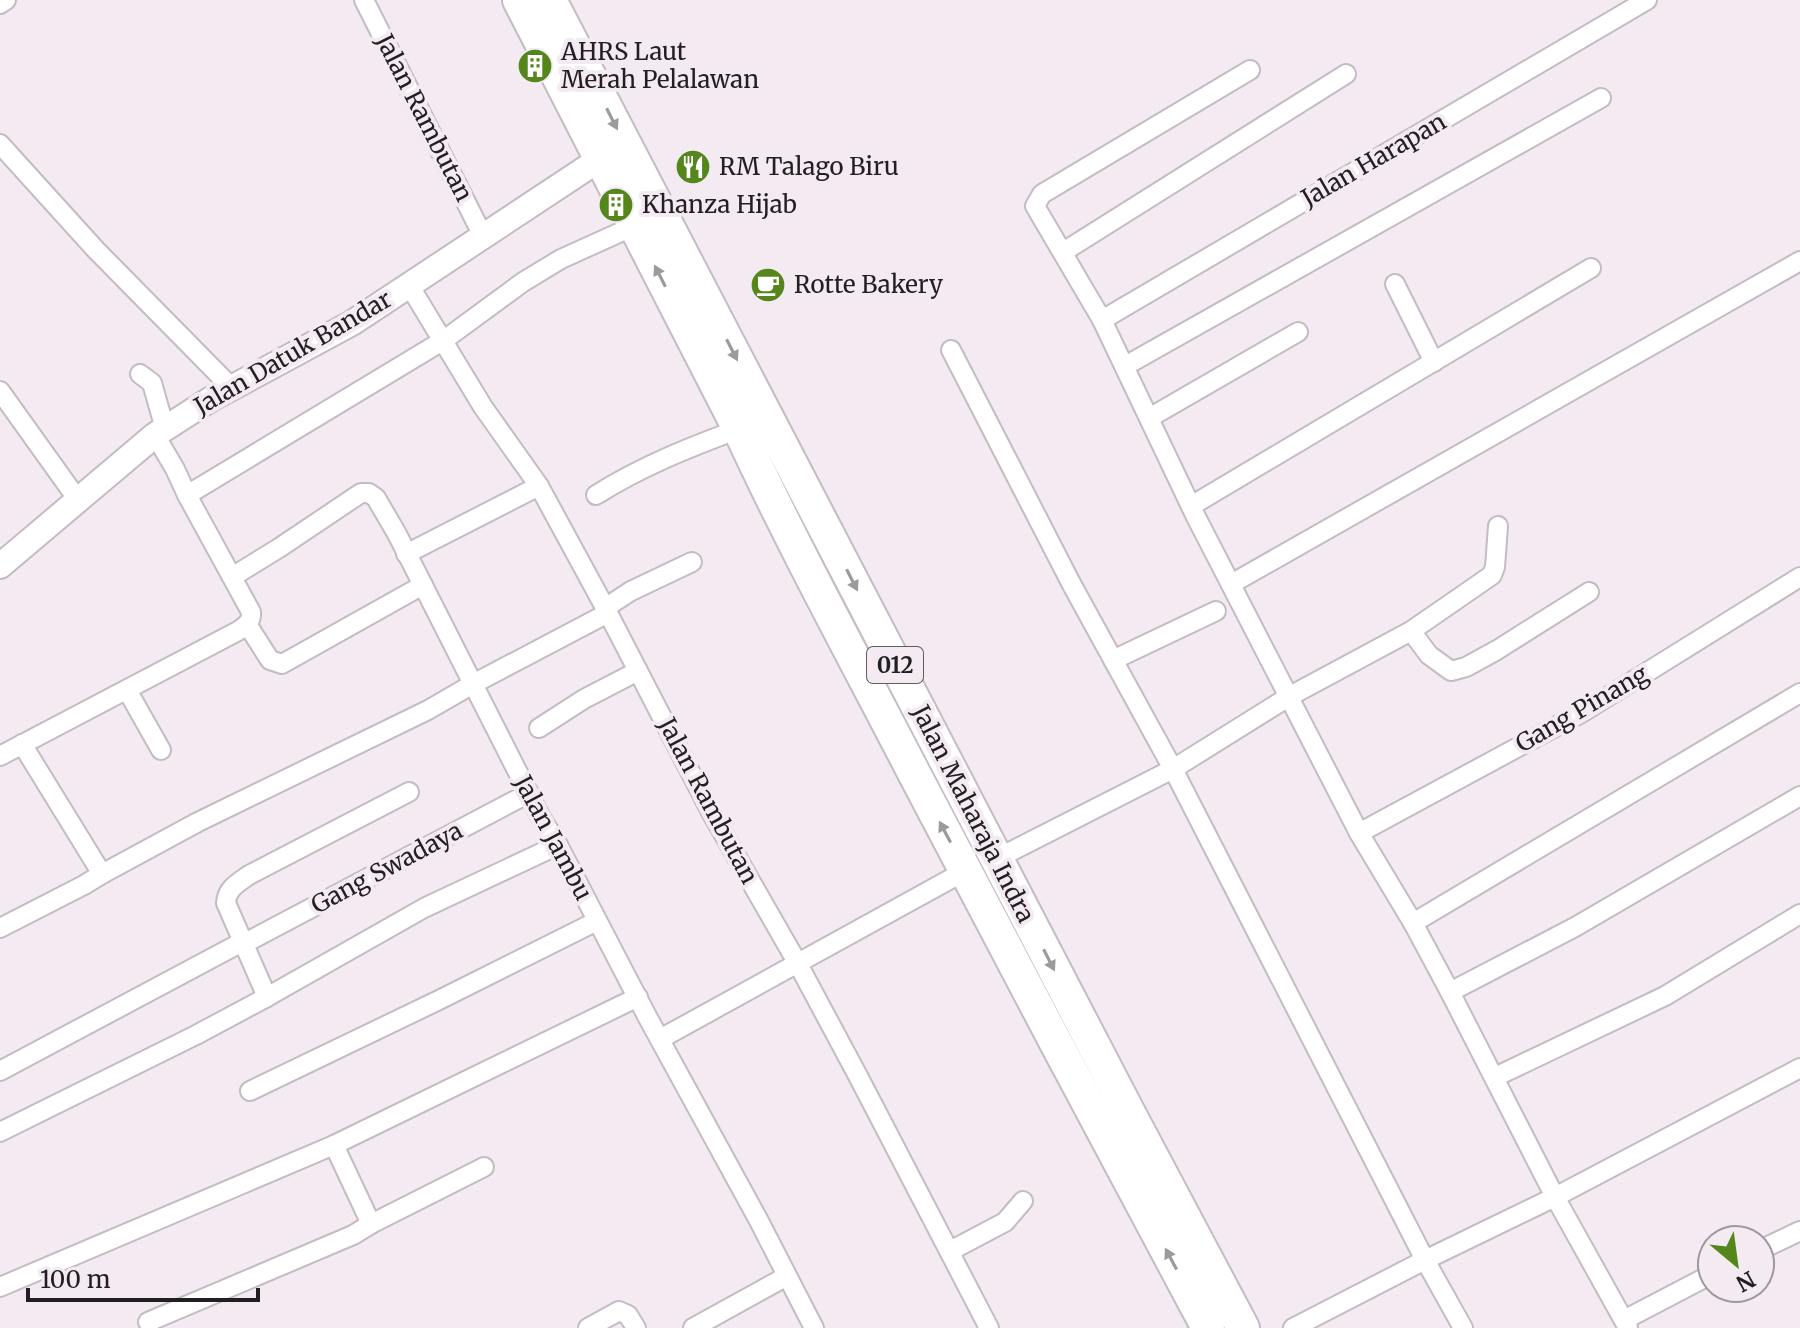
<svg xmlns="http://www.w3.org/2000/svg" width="1800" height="1328" viewBox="0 0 1800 1328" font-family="Merriweather,serif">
	<rect width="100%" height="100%" fill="#f3eaf2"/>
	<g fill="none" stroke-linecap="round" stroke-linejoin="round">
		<defs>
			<g id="street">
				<polyline points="364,0 483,236"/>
				<polyline points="0,4 6,0"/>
				<polyline points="1250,70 1042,194 1035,206 1102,320 1195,515 1359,833 1413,923 1450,992 1555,1197 1628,1328"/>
				<polyline points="0,144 96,250 232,388"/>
				<polyline points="1063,252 1346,74"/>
				<polyline points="1395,284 1434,362"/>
				<polyline points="409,285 483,407 539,486 608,613 712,814 798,964 858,1076 989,1328"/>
				<polyline points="1102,320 1647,0"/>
				<polyline points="951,350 1072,585 1173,769 1425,1260 1463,1328"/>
				<polyline points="1125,366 1601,98"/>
				<polyline points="140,374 152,383 165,429"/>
				<polyline points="0,391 78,500"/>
				<polyline points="1149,418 1298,332"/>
				<polyline points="187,495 444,340 523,282 561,259 634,226"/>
				<path d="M596 495C640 467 690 447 739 429"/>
				<polyline points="1191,506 1591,268"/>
				<polyline points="406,554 539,486"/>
				<polyline points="232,577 279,548 361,493 369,493 376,498 397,534 540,816 558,845 648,1018 759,1221 814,1328"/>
				<polyline points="1231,584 1800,261"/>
				<polyline points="605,608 631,591 692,562"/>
				<polyline points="247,624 270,660 282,664 423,585"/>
				<polyline points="1411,631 1429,655 1451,671 1466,667 1497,650 1589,592"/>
				<polyline points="1113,660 1216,611"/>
				<polyline points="127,690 161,750"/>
				<polyline points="539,728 584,699 638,671"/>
				<polyline points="22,744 102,874"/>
				<path d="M0 756 238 631C245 626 252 622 251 612L187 495 175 469 155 435"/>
				<polyline points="1359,833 1583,712 1800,577"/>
				<polyline points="996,859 1173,769 1290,696 1411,631 1492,575 1495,567 1498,526"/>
				<polyline points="1413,923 1800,693"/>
				<polyline points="0,928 84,885 102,874 198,822 428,710 473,684 608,613"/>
				<polyline points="245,943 529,793"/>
				<polyline points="1450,992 1575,927 1800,796"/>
				<path d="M267 997 226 903C227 888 238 883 249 875L409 792"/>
				<polyline points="660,1039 965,871"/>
				<polyline points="0,1071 244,941"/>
				<polyline points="1495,1077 1665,996 1800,914"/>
				<polyline points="250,1091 439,1000 597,921"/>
				<polyline points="0,1132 196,1035 267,997 424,908 558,845"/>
				<polyline points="371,1224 484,1167"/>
				<polyline points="1760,1250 1800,1231"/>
				<polyline points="950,1251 1005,1222 1023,1201"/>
				<polyline points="0,1287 334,1145 638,997"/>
				<polyline points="1624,1320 1712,1274"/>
				<polyline points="148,1322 353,1235 371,1224 334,1145"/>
				<polyline points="588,1328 619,1311 628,1315 636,1328"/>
				<polyline points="693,1328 787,1276"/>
				<polyline points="1293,1328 1425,1260 1555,1197 1800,1068"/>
			</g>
			<polyline id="secondary" points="0,566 155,435 211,399 352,323 600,159"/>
			<g id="highway">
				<path d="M519 0 739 429C793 546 855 659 914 773 1011 959 1109 1143 1208 1328"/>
				<polyline points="550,0 1130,1115 1243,1328"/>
			</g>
		</defs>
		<use href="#street" stroke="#c4bbc3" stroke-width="22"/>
		<use href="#secondary" stroke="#c4bbc3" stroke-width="28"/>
		<use href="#highway" stroke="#c4bbc3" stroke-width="36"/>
		<use href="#street" stroke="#fff" stroke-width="18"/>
		<use href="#secondary" stroke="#fff" stroke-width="24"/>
		<use href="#highway" stroke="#fff" stroke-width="32"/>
	</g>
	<defs><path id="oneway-solid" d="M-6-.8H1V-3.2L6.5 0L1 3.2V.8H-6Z" transform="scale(2)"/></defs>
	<g fill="#9c9a9c">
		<use href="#oneway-solid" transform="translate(612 119) rotate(63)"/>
		<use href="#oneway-solid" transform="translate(660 276) rotate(-117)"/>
		<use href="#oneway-solid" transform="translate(732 350) rotate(63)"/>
		<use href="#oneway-solid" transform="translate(852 580) rotate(63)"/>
		<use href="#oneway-solid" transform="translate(945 832) rotate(-118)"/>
		<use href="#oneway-solid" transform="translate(1049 960) rotate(63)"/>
		<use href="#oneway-solid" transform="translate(1171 1259) rotate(-118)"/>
	</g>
	<defs>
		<symbol id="building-disc" viewBox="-11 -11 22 22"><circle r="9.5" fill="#55861b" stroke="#f3eaf2"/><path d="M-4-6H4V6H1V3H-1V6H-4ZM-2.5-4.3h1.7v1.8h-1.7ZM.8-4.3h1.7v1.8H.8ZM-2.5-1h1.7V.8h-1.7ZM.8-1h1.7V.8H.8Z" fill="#fff"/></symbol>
		<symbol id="restaurant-disc" viewBox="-11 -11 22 22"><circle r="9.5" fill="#55861b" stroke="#f3eaf2"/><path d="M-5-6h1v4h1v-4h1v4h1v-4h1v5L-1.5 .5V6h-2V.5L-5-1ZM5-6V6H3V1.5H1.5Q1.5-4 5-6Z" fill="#fff"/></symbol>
		<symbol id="cafe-disc" viewBox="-11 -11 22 22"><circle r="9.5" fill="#55861b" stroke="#f3eaf2"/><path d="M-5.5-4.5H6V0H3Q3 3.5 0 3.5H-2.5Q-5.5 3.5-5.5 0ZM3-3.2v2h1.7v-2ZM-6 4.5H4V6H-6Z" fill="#fff"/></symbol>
	</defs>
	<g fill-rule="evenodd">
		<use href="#building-disc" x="515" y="46" width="40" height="40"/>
		<use href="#restaurant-disc" x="673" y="147" width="40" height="40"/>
		<use href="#building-disc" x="596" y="185" width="40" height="40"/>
		<use href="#cafe-disc" x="748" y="265" width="40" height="40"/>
	</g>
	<g text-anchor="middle" stroke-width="8" stroke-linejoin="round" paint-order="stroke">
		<rect fill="#f3eaf2" stroke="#615c60" stroke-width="2" x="867" y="647" width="56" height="36" rx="6"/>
		<g font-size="22" font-weight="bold" fill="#221f22">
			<text x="895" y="673">012</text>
		</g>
		<g font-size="24" fill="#221f22" stroke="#f3eaf2" text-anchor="start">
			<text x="561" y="60">AHRS Laut<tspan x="561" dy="28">Merah Pelalawan</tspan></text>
			<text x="719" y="175">RM Talago Biru</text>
			<text x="642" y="213">Khanza Hijab</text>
			<text x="794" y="293">Rotte Bakery</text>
		</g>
		<g font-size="24" fill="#221f22" stroke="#f3eaf2">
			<text transform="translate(424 118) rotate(63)" y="8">Jalan Rambutan</text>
			<text transform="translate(1374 160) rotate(-30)" y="8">Jalan Harapan</text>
			<text transform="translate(293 353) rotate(-30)" y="8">Jalan Datuk Bandar</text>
			<text transform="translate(1582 709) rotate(-30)" y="8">Gang Pinang</text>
			<text transform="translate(708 801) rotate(62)" y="8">Jalan Rambutan</text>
			<text transform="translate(973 814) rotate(63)" y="8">Jalan Maharaja Indra</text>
			<text transform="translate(553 838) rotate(62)" y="8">Jalan Jambu</text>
			<text transform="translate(387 868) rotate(-28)" y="8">Gang Swadaya</text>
		</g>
	</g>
	<g transform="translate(1736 1264) rotate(151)"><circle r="38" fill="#f3eaf2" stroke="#9f999f" stroke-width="2"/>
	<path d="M0-6L14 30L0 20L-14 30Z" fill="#55861b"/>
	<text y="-12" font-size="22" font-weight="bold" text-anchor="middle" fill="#221f22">N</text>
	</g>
	<path d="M28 1288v12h230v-12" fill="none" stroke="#221f22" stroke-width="4"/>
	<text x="40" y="1288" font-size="24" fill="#221f22" stroke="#f3eaf2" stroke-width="6" paint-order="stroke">100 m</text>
</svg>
